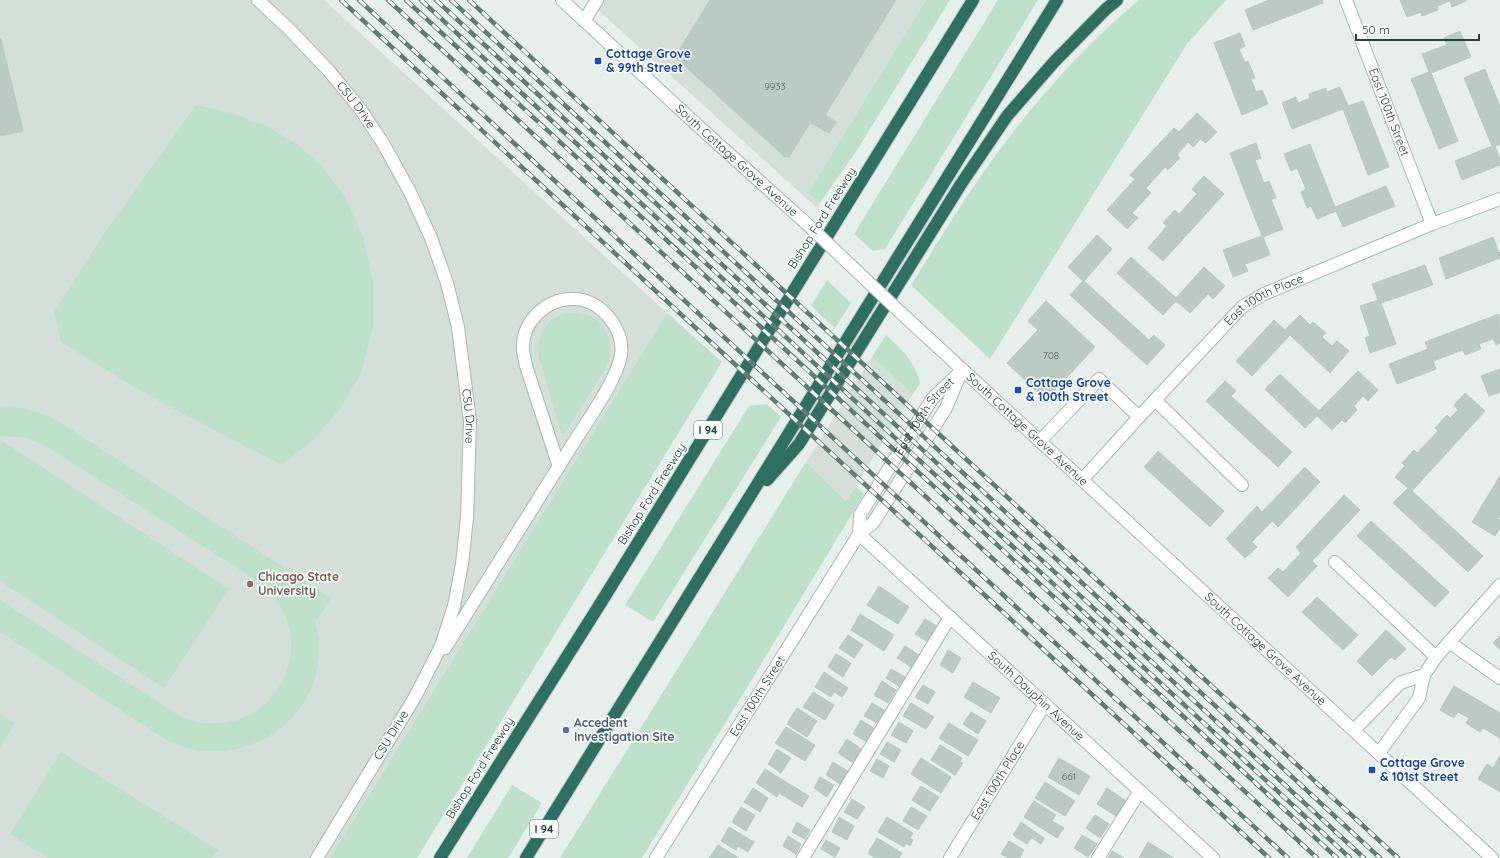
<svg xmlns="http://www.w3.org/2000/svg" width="1500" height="858" viewBox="0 0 1500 858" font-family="Quicksand,sans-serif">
	<rect width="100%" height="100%" fill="#e6efeb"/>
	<g fill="#d4dfda">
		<polygon points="0,0 324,0 667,313 330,858 0,858"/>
		<polygon points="587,0 926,0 808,193 820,203 817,208"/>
		<polygon points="872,357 913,394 846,501 806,462"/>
	</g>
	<g fill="#bfe0c8">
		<polygon points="926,0 950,0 857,150 820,203 808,193"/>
		<polygon points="998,0 1038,0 885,249 873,251 854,234"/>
		<path d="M1139 0H1226L1187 44 990 359 911 285C935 248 957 209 983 173 1026 111 1081 48 1139 0Z"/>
		<polygon points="196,105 232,113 264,125 294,142 318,162 344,195 363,236 373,283 373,327 361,373 340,409 313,440 282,465 149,396 61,342 54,312 107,229"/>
		<polygon points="827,280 851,303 835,328 811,306"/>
		<path d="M575 313C579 313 584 314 588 315 608 322 614 347 607 366L565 433H562L561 432 539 357 538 345 542 331 551 320 562 314Z"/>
		<polygon points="667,313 722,362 417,858 330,858"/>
		<path d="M886 335C903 350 914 361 920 383L913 394 872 357Z"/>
		<polygon points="767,404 781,417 653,622 625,605 749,406"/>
		<path d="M0 408C19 405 41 412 58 421L331 598 317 620 314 619C322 639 321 660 314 681 294 741 220 770 165 739L0 632V600L183 718C270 749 332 641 259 582L46 446 23 437 0 436Z"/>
		<polygon points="2,441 229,589 164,688 0,581 0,443"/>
		<polygon points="806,462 846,501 856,486 864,494 746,689 642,858 560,858"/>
		<polygon points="0,714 15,723 0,747"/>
		<polygon points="61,752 218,850 212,858 48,858 10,834"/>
		<polygon points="512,785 542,803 508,858 467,858"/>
	</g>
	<g fill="#bbcac4" stroke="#b8c9c2">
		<polygon points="710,0 896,0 825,115 836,122 829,133 810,123 789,157 785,157 675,57"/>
		<polygon points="1269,0 1322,0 1323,3 1253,30 1245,10"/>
		<polygon points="1400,0 1466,0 1466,1 1452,7 1450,1 1437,6 1438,10 1422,16 1421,12 1407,17"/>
		<polygon points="1460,31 1471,57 1431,73 1458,141 1439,149 1411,79 1429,72 1422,54 1447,45 1444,38"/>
		<polygon points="1240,33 1245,46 1239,49 1245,63 1248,61 1255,78 1251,79 1256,92 1262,90 1268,104 1242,115 1214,43"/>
		<polygon points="0,39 1,39 23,131 0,136"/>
		<polygon points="1485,69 1500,107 1500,144 1495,146 1500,159 1500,165 1462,180 1455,161 1492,146 1464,78"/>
		<polygon points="1340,87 1348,106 1363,101 1389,167 1368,175 1343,109 1292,129 1282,103 1296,97 1298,103 1310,98 1309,94 1326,88 1327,92"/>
		<polygon points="1197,113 1217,132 1206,143 1201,139 1193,147 1188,142 1177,155 1180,158 1168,170 1165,167 1146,188 1151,193 1132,213 1138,218 1127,229 1107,210 1135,179 1130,175 1174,128 1179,132"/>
		<polygon points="1256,143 1261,158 1255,160 1264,183 1269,181 1276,198 1271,199 1283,229 1263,237 1270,255 1245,264 1248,271 1233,277 1223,250 1262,236 1230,153"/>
		<polygon points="1310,144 1335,207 1386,186 1395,206 1343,227 1336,211 1317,219 1311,206 1307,208 1301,192 1306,189 1297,168 1291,171 1284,154"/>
		<polygon points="1204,176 1224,194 1163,261 1148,248 1167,226 1163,223 1175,210 1179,214 1197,194 1192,189"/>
		<polygon points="1097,235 1112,249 1084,281 1149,340 1154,335 1165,345 1147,365 1070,295 1083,281 1068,267"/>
		<polygon points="1493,237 1499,253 1500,252 1500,258 1446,279 1439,258"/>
		<polygon points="1131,257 1176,298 1204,267 1225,286 1213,299 1208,294 1190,313 1176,301 1163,315 1117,273"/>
		<polygon points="1425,265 1433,285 1381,303 1396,344 1370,353 1365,338 1370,336 1360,306 1378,300 1372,284"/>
		<polygon points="1046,301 1095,347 1046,400 1007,363 1038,330 1028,321"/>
		<polygon points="1499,314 1500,343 1496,345 1493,339 1479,344 1481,349 1465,355 1463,350 1433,361 1436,369 1397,384 1389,364 1428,349 1425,342"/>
		<polygon points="1300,315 1310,325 1313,322 1326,333 1322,337 1332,346 1337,341 1349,351 1330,373 1290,335 1252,376 1236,361 1274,320 1285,330"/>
		<polygon points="1500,369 1500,392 1489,396 1481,376"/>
		<polygon points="1358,371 1378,390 1368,401 1363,396 1354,406 1357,410 1345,423 1342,420 1332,430 1317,416 1305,428 1265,389 1280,374 1319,411"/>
		<polygon points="1225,381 1236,391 1231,396 1292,452 1278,467 1206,401"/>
		<polygon points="1465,393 1485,411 1412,491 1483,556 1468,572 1393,503 1408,488 1395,477 1405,466 1402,463 1414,450 1417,453 1438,431 1435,428 1447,415 1450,418 1458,410 1454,405"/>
		<polygon points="1158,451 1224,511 1210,527 1144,467"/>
		<polygon points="1305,467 1320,482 1278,527 1272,521 1252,542 1257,547 1245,558 1226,539 1257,506 1262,512"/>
		<polygon points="1500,476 1500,516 1498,519 1500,520 1500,528 1495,536 1472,522"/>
		<polygon points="1344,495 1360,510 1312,561 1317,566 1288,597 1268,578 1278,568 1283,572 1301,553 1296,547"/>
		<polygon points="1371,521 1449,592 1435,607 1357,536"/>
		<polygon points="879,586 909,607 898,624 867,605"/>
		<polygon points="1317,597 1358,635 1343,650 1302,612"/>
		<polygon points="860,614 894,635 884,651 851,630"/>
		<polygon points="925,619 937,626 928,642 915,634"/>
		<polygon points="1386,630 1406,649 1395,660 1391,657 1372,676 1357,661"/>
		<polygon points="848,635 863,645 854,658 839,648"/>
		<polygon points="1500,636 1500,650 1493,643"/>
		<polygon points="905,646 919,655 911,667 897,658"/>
		<polygon points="948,650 961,658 953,673 940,665"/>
		<polygon points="836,654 851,663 843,677 828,667"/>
		<polygon points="891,669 905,677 900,687 886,678"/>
		<polygon points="824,672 848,688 842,697 834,692 831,697 815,687"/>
		<polygon points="882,681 896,690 888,703 874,695"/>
		<polygon points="973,682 1000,698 991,713 964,697"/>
		<polygon points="923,685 935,692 928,704 915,697"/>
		<polygon points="1454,686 1500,713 1500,738 1483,728 1480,732 1466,723 1469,718 1458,712 1454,718 1440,710"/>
		<polygon points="813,692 834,705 825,720 803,707"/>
		<polygon points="872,703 886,711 879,724 864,716"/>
		<polygon points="911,703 934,717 926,729 903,716"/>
		<polygon points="797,708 817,721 807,737 787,724"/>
		<polygon points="971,712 986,721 978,734 963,724"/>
		<polygon points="861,720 875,729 867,742 853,734"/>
		<polygon points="899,722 913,731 906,743 891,735"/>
		<polygon points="949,723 978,740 968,756 939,738"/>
		<polygon points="786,727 815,745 805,761 775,743"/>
		<polygon points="847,739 863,750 855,764 838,753"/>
		<polygon points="887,742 901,750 894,762 880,754"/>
		<polygon points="940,745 962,758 960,762 963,763 955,775 931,760"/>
		<polygon points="777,749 791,758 781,773 768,764"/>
		<polygon points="1500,756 1500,792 1478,779 1487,764 1493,768"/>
		<polygon points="921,758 951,777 941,793 911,774"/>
		<polygon points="1059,758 1090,776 1079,795 1048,777"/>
		<polygon points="877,759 889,766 883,778 870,771"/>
		<polygon points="833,762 848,771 840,784 826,775"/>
		<polygon points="765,769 809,796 802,807 779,793 777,797 756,783"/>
		<polygon points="820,777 834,785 827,797 814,788"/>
		<polygon points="1045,782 1075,801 1065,816 1035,798"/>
		<polygon points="921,786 939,797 930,811 912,800"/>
		<polygon points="753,788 768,798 760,812 744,802"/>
		<polygon points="1107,788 1126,801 1116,816 1097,804"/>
		<polygon points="852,799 865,807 857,819 844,812"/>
		<polygon points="1034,801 1056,815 1052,821 1064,828 1057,838 1024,817"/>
		<polygon points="741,807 755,815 746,831 732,822"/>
		<polygon points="911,807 927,816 918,830 903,821"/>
		<polygon points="1095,815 1109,824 1100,838 1086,828"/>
		<polygon points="839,817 854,826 847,840 832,832"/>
		<polygon points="887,817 913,833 910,838 913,840 910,846 906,843 904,847 878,832"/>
		<polygon points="797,822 810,830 805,839 792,832"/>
		<polygon points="1021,822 1044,838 1041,844 1032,838 1027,844 1013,835"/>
		<polygon points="729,827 754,842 748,852 738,846 736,850 721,841"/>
		<polygon points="1082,835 1097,844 1088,857 1074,848"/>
		<polygon points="788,836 801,844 796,854 783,846"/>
		<polygon points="877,838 902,853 899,858 875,858 868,853"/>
		<polygon points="826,840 840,848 835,857 821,849"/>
		<polygon points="1009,841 1024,850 1020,858 1009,858 1001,854"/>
		<polygon points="1148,842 1174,858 1139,858"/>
		<polygon points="718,845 739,858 709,858"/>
		<polygon points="1112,851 1124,858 1108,858"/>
	</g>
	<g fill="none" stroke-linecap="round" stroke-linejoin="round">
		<defs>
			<g id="minor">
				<path id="s1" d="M258 0 289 29 329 71 361 110 384 145 410 192 431 238 447 283 458 327 470 421 467 518 462 564 454 606 441 646 415 697 317 858"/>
				<path id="s2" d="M562 0 696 124 807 224"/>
				<path id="s3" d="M1346 0 1432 224"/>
				<polyline points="584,21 597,0"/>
				<path id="s4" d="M900 312 1492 858"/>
				<polyline points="1155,400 1242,485"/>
				<polyline points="1040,441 1099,379 1139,417"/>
				<path id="s5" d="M1082 480 1139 417 1242 307 1264 294 1432 224 1500 199"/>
				<path id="s6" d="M859 534 1213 858"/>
				<path id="s7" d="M859 534 860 515 932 399 958 374"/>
				<polyline points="1335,562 1436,657"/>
				<polyline points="1449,642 1500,678"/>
				<path d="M445 648C486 582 528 516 569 450 584 425 616 383 621 355 625 329 600 299 574 299 546 298 521 322 523 351 524 356 525 361 526 366L559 467"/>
				<polyline points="1354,730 1400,683 1424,675"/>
				<polyline points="1379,753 1419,698 1424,675 1436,657 1500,585"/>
				<path id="s8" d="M656 858 859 534 873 523 946 408 962 370"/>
				<polyline points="803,858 950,617"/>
				<path id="s9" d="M950 858 1045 704"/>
				<polyline points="1098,858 1140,791"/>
			</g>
			<g id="highway">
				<polyline points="767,480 799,444 961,184 1007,116 1054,62 1106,9 1117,0"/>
				<polyline points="440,858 602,601 973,0"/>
				<polyline points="526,858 1057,0"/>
			</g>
		</defs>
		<use href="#minor" stroke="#a8b8b2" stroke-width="14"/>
		<use href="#highway" stroke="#c2cac8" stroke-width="14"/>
		<use href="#minor" stroke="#fff" stroke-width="12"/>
		<use href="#highway" stroke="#2f6f62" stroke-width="12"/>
		<defs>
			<g id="rail">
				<polyline points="341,0 1269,858"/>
				<polyline points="359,0 1288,858"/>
				<polyline points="388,0 1317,858"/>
				<path d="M406 0C716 287 1027 572 1337 858"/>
				<polyline points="421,0 1350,858"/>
				<polyline points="436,0 1364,858"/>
				<polyline points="451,0 1380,858"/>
				<polyline points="469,0 1398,858"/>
			</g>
		</defs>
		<use href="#rail" stroke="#5f7d75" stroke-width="4.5"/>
		<use href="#rail" stroke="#f7fbf9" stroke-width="3" stroke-dasharray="9" stroke-linecap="butt"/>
		<defs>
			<polyline id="minor-bridge" points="807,224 900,312"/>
		</defs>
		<use href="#minor-bridge" stroke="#a8b8b2" stroke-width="14" stroke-linecap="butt"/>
		<use href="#minor-bridge" stroke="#fff" stroke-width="12"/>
	</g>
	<g fill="#1a4fb4" stroke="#f7fbf9" stroke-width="1.5">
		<rect x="594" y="57" width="8" height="8" rx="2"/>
		<rect x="1014" y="386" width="8" height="8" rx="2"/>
		<rect x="1368" y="766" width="8" height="8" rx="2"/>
	</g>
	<circle fill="#8d6e63" stroke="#f7fbf9" stroke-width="1.5" cx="250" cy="584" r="4"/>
	<circle fill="#5c6f8a" stroke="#f7fbf9" stroke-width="1.5" cx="566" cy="730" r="4"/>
	<g text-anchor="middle" stroke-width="3.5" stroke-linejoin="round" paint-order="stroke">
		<g font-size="10" fill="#4a645c">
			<text x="775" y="90">9933</text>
			<text x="1051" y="359">708</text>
			<text x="1069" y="780">661</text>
		</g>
		<g fill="#f7fbf9" stroke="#637a73" stroke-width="1">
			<rect x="694" y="421" width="28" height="18" rx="3"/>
			<rect x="530" y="820" width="28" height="18" rx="3"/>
		</g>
		<g font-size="11" font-weight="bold" fill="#24423a">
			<text x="708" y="434">I 94</text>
			<text x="544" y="833">I 94</text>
		</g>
		<g font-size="12" font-weight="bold" fill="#164399" stroke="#f7fbf9" text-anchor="start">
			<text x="606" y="58">Cottage Grove<tspan x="606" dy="14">&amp; 99th Street</tspan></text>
			<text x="1026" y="387">Cottage Grove<tspan x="1026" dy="14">&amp; 100th Street</tspan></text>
			<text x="1380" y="767">Cottage Grove<tspan x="1380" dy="14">&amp; 101st Street</tspan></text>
		</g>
		<g font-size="12" fill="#24423a" stroke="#f7fbf9">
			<text dy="4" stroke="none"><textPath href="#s1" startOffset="144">CSU Drive</textPath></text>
			<text dy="4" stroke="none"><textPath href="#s3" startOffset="120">East 100th Street</textPath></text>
			<text dy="4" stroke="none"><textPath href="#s2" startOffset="237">South Cottage Grove Avenue</textPath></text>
			<text transform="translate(822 218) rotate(-58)" y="4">Bishop Ford Freeway</text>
			<text dy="4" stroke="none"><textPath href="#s5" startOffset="258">East 100th Place</textPath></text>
			<text dy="4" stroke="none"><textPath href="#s1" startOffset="480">CSU Drive</textPath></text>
			<text dy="4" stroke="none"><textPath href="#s7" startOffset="137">East 100th Street</textPath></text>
			<text dy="4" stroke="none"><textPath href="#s4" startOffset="173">South Cottage Grove Avenue</textPath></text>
			<text transform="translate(652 494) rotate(-58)" y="4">Bishop Ford Freeway</text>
			<text dy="4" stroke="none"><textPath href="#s4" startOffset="497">South Cottage Grove Avenue</textPath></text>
			<text dy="4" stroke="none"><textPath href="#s8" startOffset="191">East 100th Street</textPath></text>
			<text dy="4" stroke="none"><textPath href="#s6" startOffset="240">South Dauphin Avenue</textPath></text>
			<text transform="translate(391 735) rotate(-59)" y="4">CSU Drive</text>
			<text transform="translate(480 768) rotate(-58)" y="4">Bishop Ford Freeway</text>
			<text dy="4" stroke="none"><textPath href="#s9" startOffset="91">East 100th Place</textPath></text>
		</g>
		<g font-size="12" font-weight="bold" fill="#785e54" stroke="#f7fbf9" text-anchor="start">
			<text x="258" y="581">Chicago State<tspan x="258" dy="14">University</tspan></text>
		</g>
		<g font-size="12" font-weight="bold" fill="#4e5e75" stroke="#f7fbf9" text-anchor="start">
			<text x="574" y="727">Accedent<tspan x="574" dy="14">Investigation Site</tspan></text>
		</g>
	</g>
	<path d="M1356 34v6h123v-6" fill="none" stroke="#24423a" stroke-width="2"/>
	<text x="1362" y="34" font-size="12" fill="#24423a" stroke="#f7fbf9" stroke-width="3" paint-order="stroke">50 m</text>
</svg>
